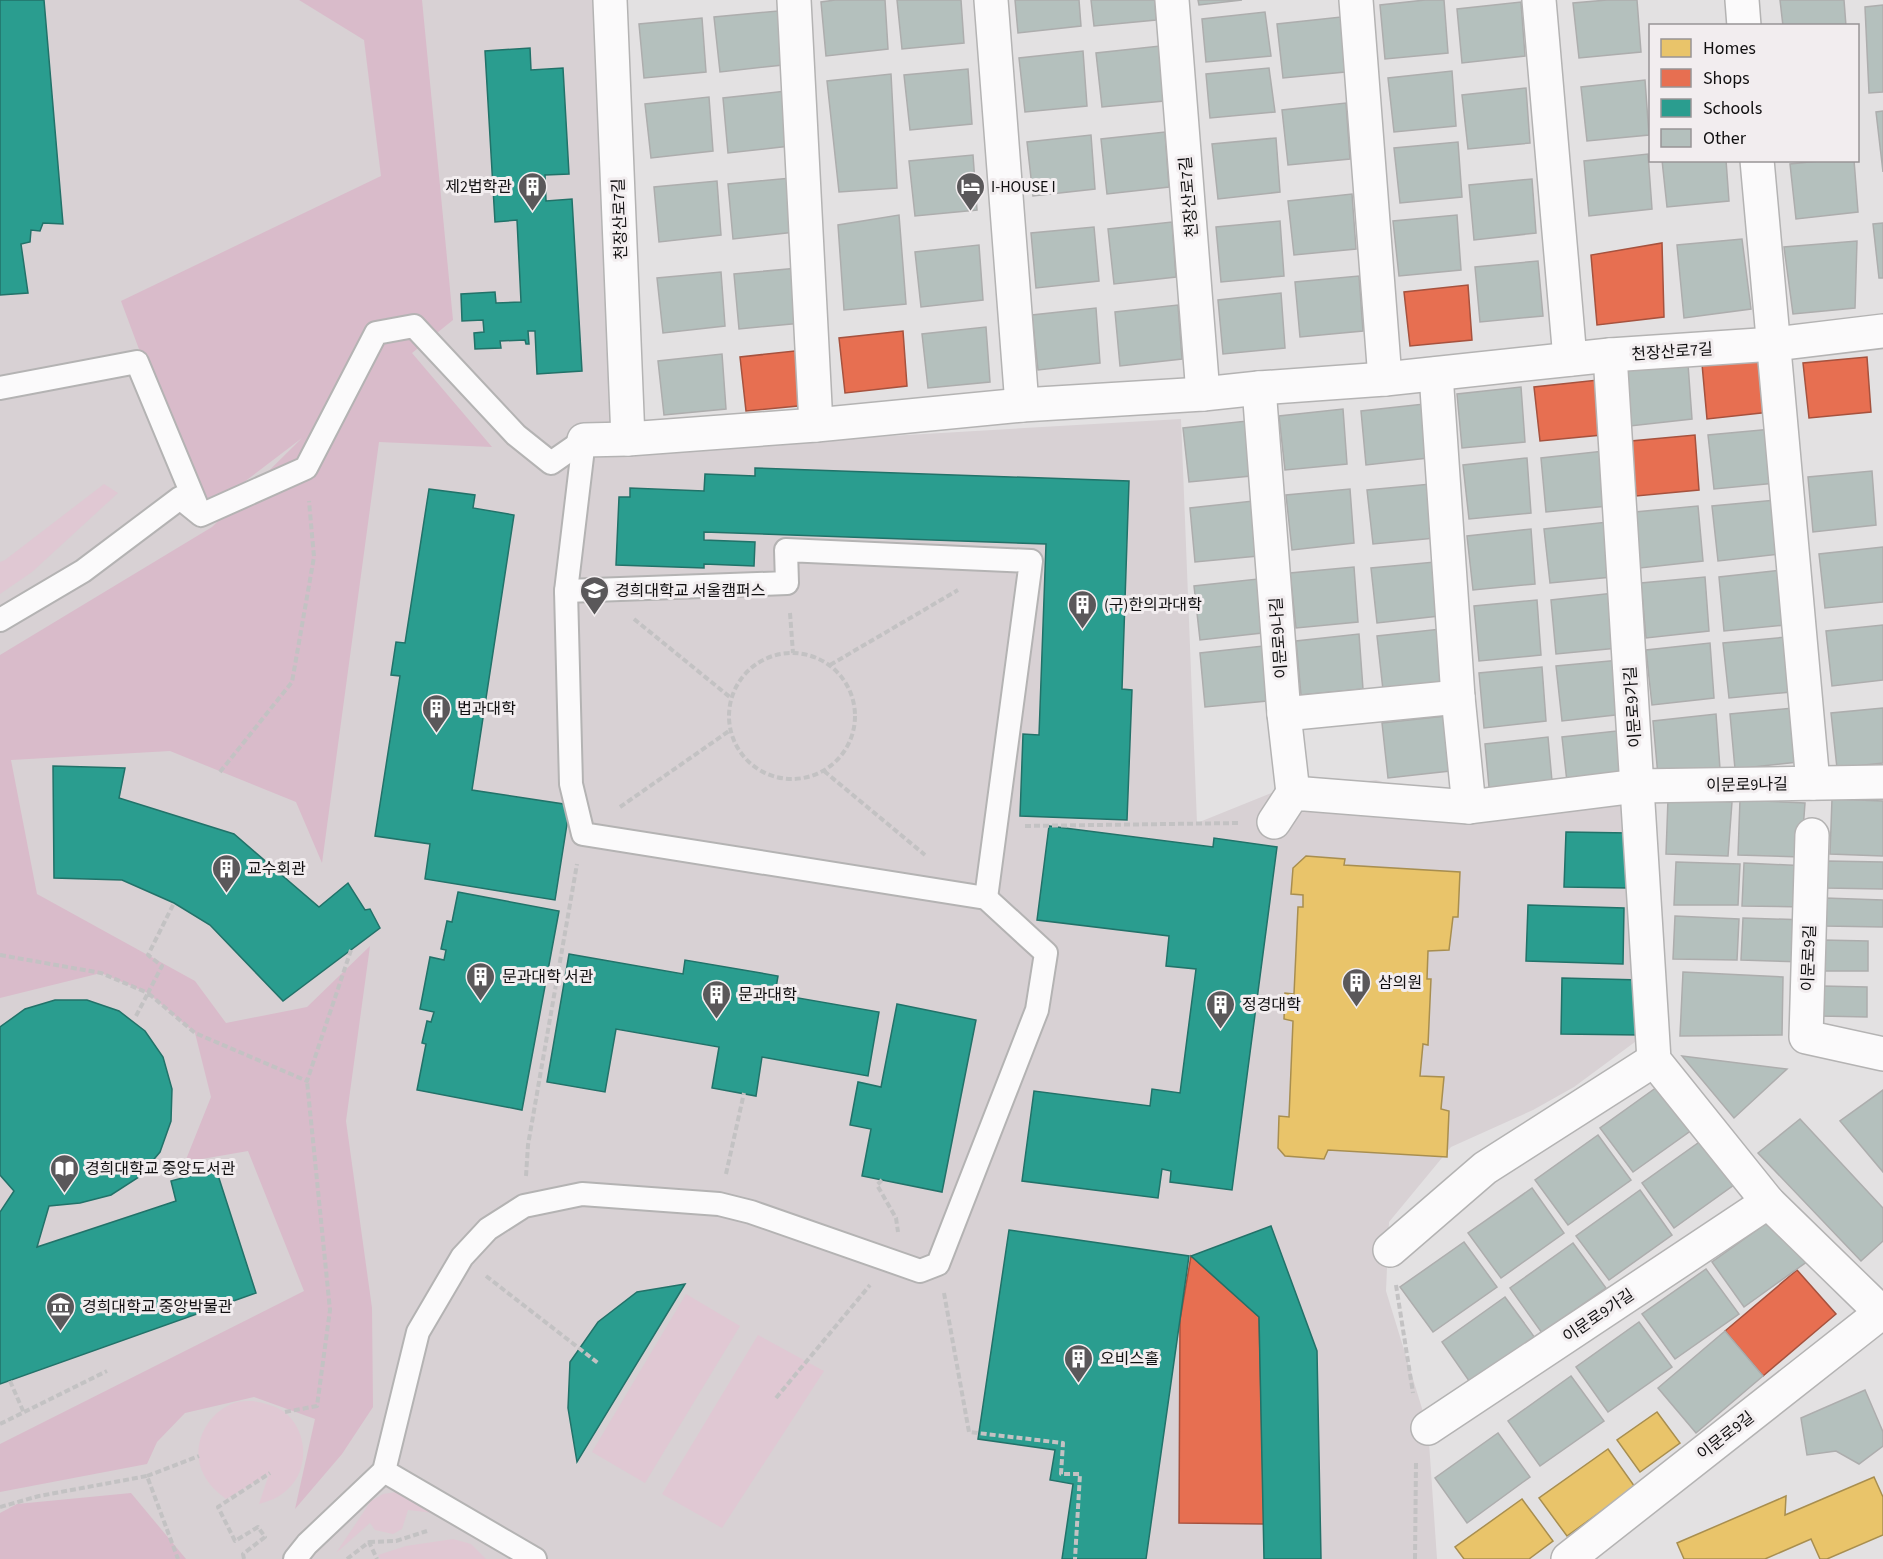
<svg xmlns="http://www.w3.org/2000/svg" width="1883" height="1559" viewBox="0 0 1883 1559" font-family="'Source Sans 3','Noto Sans KR',sans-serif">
	<rect width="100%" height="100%" fill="#e3e1e2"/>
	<polygon fill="#d8d1d4" points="0,0 599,0 615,452 1181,419 1197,823 1274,792 1376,780 1469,807 1621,797 1643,1036 1574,1087 1533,1110 1451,1147 1389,1222 1386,1291 1428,1428 1437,1559 0,1559"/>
	<g fill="#e0c8d3">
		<polygon points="104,484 118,493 32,572 0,594 0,562 5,560"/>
		<polygon points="686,1294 740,1326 645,1483 592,1452"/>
		<polygon points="758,1335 824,1371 722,1528 662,1494"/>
		<path d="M253 1401C264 1403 273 1405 283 1411 308 1429 310 1469 288 1489 280 1497 270 1501 259 1504L269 1474 226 1499C217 1492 209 1485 204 1475 189 1448 206 1413 234 1403 240 1401 247 1401 253 1401Z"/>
		<polygon points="397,1492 411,1493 442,1514 408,1510 402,1529 393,1534 375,1530 370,1523 336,1553 371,1501 383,1494"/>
		<polygon points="453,1539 471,1544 486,1559 380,1559 378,1555 406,1546"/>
	</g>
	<g fill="#d9bbca">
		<polygon points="299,0 422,0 453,320 412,353 492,447 379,442 322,863 296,802 170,751 11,760 37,894 195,981 226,1023 307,1007 370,946 346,1121 372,1308 373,1407 342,1454 295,1509 315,1419 254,1397 185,1413 157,1442 147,1464 0,1492 0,1444 304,1291 248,1151 185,1162 211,1097 195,1033 148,993 101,973 0,998 0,655 212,527 302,438 201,515 121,301 381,176 364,40"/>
		<polygon points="131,1493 186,1559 0,1559 0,1513 17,1504"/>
	</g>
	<g fill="#e9c46a" stroke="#a88e4f" stroke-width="1.5">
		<polygon points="1306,856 1345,859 1344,865 1460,872 1458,917 1453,917 1449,950 1428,951 1427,979 1431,979 1428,1045 1423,1044 1420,1076 1444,1077 1441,1109 1449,1111 1447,1157 1328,1150 1324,1159 1285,1156 1278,1148 1279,1116 1289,1117 1293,1021 1284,1019 1285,993 1294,994 1298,907 1303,907 1303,895 1291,894 1293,868"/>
		<polygon points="1657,1412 1680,1443 1640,1472 1617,1440"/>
		<polygon points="1608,1449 1635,1487 1567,1536 1539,1498"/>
		<polygon points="1874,1477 1883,1497 1883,1535 1827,1559 1820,1559 1811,1539 1765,1559 1684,1559 1677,1543 1786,1496 1785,1515"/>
		<polygon points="1522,1499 1553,1541 1529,1559 1464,1559 1455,1547"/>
	</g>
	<g fill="#e76f51" stroke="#a6523e" stroke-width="1.5">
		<polygon points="1662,243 1664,317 1597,325 1591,255"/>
		<polygon points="1468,285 1472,340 1410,346 1404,292"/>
		<polygon points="903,331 907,386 845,393 839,338"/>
		<polygon points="804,350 808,405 746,411 740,357"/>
		<polygon points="1867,357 1871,412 1809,418 1803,363"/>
		<polygon points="1765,358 1770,412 1707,419 1702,364"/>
		<polygon points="1598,380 1602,435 1540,441 1534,387"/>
		<polygon points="1695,435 1699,490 1636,496 1631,441"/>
		<polygon points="1191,1256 1259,1317 1264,1524 1179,1523 1180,1320"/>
		<polygon points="1797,1270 1836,1314 1763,1376 1725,1331"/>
	</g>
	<g fill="#2a9d8f" stroke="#227269" stroke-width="1.5">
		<polygon points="0,0 44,0 63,224 43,223 40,231 31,230 30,242 21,244 28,293 0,295"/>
		<polygon points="530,48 531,70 563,68 569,174 545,175 546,201 572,199 582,371 537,374 535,331 528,331 529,344 526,344 525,340 500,341 501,348 475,349 474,333 484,332 483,320 462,321 461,294 495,292 496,303 521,302 517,220 495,222 485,51"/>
		<polygon points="755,468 1129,481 1122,689 1132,690 1127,820 1020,816 1023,734 1039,735 1046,544 704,532 704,540 755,542 754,566 704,564 704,568 616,565 619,497 630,497 630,488 704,491 705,474 755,476"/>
		<polygon points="429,489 475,495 473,508 514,515 472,790 570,805 555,900 425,879 430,844 375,836 400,676 391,675 396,642 405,643"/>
		<polygon points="53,766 125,768 119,798 234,834 319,907 348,883 365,910 370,909 380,928 283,1001 210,925 174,903 122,880 54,878"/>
		<polygon points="1049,826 1213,847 1214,838 1277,847 1232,1190 1170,1182 1171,1171 1162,1169 1158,1198 1022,1181 1034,1091 1150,1106 1152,1089 1180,1093 1196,969 1166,966 1169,936 1037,920"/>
		<polygon points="1566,832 1629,833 1628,888 1564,887"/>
		<polygon points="458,892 559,911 522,1110 417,1090 426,1044 422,1043 427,1021 431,1022 434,1012 420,1009 430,957 444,960 446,950 441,949 447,921 452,922"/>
		<polygon points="1528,905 1624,908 1623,964 1526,961"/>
		<polygon points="569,954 683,974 685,960 778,976 775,994 879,1012 868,1076 762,1057 756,1096 712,1088 719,1047 616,1029 605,1092 547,1082"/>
		<polygon points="1562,978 1641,980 1640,1035 1561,1034"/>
		<polygon points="55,1000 87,1000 119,1011 145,1031 163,1057 172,1089 171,1121 160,1152 139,1177 111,1195 80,1203 49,1206 37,1247 176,1201 171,1181 216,1169 256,1293 0,1384 0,1212 14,1191 0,1175 0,1027 25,1009"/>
		<polygon points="897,1004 976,1020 942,1192 862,1176 871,1129 850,1125 858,1082 881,1087"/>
		<polygon points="1271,1226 1317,1351 1321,1559 1264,1559 1259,1317 1191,1256"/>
		<polygon points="1009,1230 1189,1256 1146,1559 1062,1559 1073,1484 1050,1480 1055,1450 978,1439"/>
		<polygon points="685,1284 577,1462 568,1408 570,1362 598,1322 637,1292"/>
	</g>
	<g fill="#b4c0bd" stroke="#adadad" stroke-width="1.5">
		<polygon points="835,0 885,0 888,49 826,56 821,2"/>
		<polygon points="897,0 961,0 964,43 902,49"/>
		<polygon points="1015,0 1079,0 1081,26 1018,33"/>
		<polygon points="1091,0 1155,0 1156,20 1094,26"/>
		<polygon points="1198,0 1242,0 1199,5"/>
		<polygon points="1425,0 1444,0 1448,53 1385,59 1380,5"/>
		<polygon points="1607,0 1637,0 1641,52 1579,58 1573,3"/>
		<polygon points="1780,0 1844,0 1846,26 1783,26"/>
		<polygon points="1521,2 1525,56 1462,63 1457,9"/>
		<polygon points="1883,5 1883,92 1869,93 1865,7"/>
		<polygon points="778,11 783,65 720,72 714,17"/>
		<polygon points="1265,12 1271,56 1206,62 1202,19"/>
		<polygon points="1341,17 1345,72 1283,78 1277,24"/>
		<polygon points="702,18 706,72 644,78 639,24"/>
		<polygon points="1160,46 1164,101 1102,107 1096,53"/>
		<polygon points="1083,51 1087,106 1025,112 1019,58"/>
		<polygon points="1269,68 1275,112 1210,118 1206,74"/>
		<polygon points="968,69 972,124 910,130 904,75"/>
		<polygon points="1452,71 1456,126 1394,132 1388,78"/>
		<polygon points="891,74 897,188 839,192 827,81"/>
		<polygon points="1645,80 1649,135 1587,141 1581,87"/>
		<polygon points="1526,88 1530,143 1468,149 1462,95"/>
		<polygon points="786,91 790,146 728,153 723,98"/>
		<polygon points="709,97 713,151 651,158 645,104"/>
		<polygon points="1346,103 1350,159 1288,165 1282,110"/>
		<polygon points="1883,111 1883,172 1876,112"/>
		<polygon points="1165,132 1169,187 1107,194 1101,139"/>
		<polygon points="1091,135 1095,189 1033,196 1027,142"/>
		<polygon points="1276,138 1280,192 1218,199 1212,144"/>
		<polygon points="1458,142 1462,197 1400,203 1394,148"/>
		<polygon points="1648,154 1652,209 1589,216 1584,161"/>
		<polygon points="973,155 977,210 915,216 909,161"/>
		<polygon points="1662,160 1726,160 1729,201 1667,207"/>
		<polygon points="1828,160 1854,160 1858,212 1796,219 1790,164"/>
		<polygon points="791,178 795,232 733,239 728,184"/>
		<polygon points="1532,179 1536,233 1474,240 1469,185"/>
		<polygon points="717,181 721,235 659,242 654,187"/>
		<polygon points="1352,194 1356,249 1294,255 1288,201"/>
		<polygon points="899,215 906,304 844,310 838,225"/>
		<polygon points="1457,215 1461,270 1399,276 1393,221"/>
		<polygon points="1280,221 1284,276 1221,282 1216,227"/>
		<polygon points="1172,222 1176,277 1114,284 1108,229"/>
		<polygon points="1883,223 1883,278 1879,278 1873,224"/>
		<polygon points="1094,227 1099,281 1036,288 1031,233"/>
		<polygon points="1742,239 1751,309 1684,318 1677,245"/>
		<polygon points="1857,241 1855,308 1793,314 1784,247"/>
		<polygon points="979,245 983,300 921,307 915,252"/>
		<polygon points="1538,261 1543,316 1480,322 1475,267"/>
		<polygon points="798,268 802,323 739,329 734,274"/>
		<polygon points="721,272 725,326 663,333 657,278"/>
		<polygon points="1359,276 1363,331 1300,337 1295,282"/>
		<polygon points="1281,293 1285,348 1223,354 1218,300"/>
		<polygon points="1178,305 1182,359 1120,366 1115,312"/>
		<polygon points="1096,308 1100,363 1038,370 1032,315"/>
		<polygon points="986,327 990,382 928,388 922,334"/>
		<polygon points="722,354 726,409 664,415 658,361"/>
		<polygon points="1688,364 1692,419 1630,426 1625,371"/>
		<polygon points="1521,387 1525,442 1462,448 1457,394"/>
		<polygon points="1424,404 1428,458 1366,465 1361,411"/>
		<polygon points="1343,409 1347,464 1285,470 1279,416"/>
		<polygon points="1247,421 1251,476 1189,482 1183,428"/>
		<polygon points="1772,429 1776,483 1714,489 1708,435"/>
		<polygon points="1604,451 1608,506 1546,512 1541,458"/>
		<polygon points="1527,458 1531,513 1469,519 1463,465"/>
		<polygon points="1872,471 1876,525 1813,532 1808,477"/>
		<polygon points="1431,484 1435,538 1373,544 1367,490"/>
		<polygon points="1350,489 1354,543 1292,550 1286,495"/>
		<polygon points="1776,500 1780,554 1718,561 1712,506"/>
		<polygon points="1253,501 1258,556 1195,562 1190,508"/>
		<polygon points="1698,506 1703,561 1640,568 1635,512"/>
		<polygon points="1608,522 1612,577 1550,583 1544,529"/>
		<polygon points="1531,529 1535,584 1473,590 1467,536"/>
		<polygon points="1883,547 1883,602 1825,608 1819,554"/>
		<polygon points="1435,562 1439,616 1377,623 1371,568"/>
		<polygon points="1354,567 1358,622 1296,628 1290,573"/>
		<polygon points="1782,570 1786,625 1724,631 1719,577"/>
		<polygon points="1705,577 1709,631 1646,638 1641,583"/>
		<polygon points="1258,579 1262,633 1200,640 1194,586"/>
		<polygon points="1614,593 1618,648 1556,654 1551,600"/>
		<polygon points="1537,600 1541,655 1479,661 1474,606"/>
		<polygon points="1883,625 1883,680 1832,686 1826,631"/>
		<polygon points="1441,629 1445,683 1383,690 1377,636"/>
		<polygon points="1359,634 1363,689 1301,695 1296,641"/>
		<polygon points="1787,637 1791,692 1729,698 1723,643"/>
		<polygon points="1710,643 1714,698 1652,705 1646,650"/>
		<polygon points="1263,646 1267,701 1205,707 1200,653"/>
		<polygon points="1620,660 1624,714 1562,721 1556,666"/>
		<polygon points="1542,667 1546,721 1484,728 1479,673"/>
		<polygon points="1793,708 1798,762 1735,769 1730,714"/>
		<polygon points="1883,708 1883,763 1837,768 1831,713"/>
		<polygon points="1716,714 1720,769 1658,776 1653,721"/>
		<polygon points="1446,716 1450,771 1388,778 1382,723"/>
		<polygon points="1626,730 1630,785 1568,791 1562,737"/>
		<polygon points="1548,737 1553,792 1490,798 1485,744"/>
		<polygon points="1668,799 1732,802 1728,856 1666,854"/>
		<polygon points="1832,799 1883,801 1883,856 1830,854"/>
		<polygon points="1740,800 1805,803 1801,857 1738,855"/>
		<polygon points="1827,861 1883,862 1883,889 1826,888"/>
		<polygon points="1676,862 1740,864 1738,905 1674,905"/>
		<polygon points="1744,863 1808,866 1806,907 1742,906"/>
		<polygon points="1825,898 1883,900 1883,927 1825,926"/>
		<polygon points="1675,916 1739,919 1737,960 1673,959"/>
		<polygon points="1743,918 1807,920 1805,962 1741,960"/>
		<polygon points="1822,940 1868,941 1868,971 1821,971"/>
		<polygon points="1683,972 1783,977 1782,1035 1680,1036"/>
		<polygon points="1822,986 1867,987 1867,1017 1821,1016"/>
		<polygon points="1682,1056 1787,1069 1734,1118"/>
		<polygon points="1664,1082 1696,1127 1633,1172 1600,1128"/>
		<polygon points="1883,1090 1883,1172 1840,1121"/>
		<polygon points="1800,1119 1883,1208 1883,1241 1861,1261 1758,1153"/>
		<polygon points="1598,1135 1631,1180 1568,1225 1535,1180"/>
		<polygon points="1705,1138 1738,1182 1674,1228 1642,1183"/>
		<polygon points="1532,1188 1564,1233 1501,1278 1468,1233"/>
		<polygon points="1640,1190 1672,1235 1609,1280 1576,1236"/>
		<polygon points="1775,1217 1808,1261 1744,1307 1712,1262"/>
		<polygon points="1464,1242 1497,1287 1433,1332 1400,1287"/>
		<polygon points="1573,1243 1606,1288 1542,1333 1510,1288"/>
		<polygon points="1706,1269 1739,1314 1675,1359 1642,1314"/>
		<polygon points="1505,1297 1538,1342 1474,1388 1442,1342"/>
		<polygon points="1639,1322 1672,1367 1608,1412 1576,1367"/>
		<polygon points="1725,1331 1763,1376 1696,1433 1658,1388"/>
		<polygon points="1571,1376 1604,1421 1540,1466 1508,1421"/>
		<polygon points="1865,1390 1883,1432 1883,1446 1859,1464 1836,1451 1807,1455 1801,1418"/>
		<polygon points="1498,1433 1530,1477 1467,1523 1435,1478"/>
	</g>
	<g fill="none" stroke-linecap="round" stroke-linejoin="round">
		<defs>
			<g id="lane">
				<polyline points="0,388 137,362 199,511"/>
				<polyline points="566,591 787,583 786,550 1031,561 986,898"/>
				<polyline points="0,620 83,571 180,498 201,515 306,468 376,333 414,326 516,435 551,463 584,440"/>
				<polyline points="384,1471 535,1559"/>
				<polyline points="295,1559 307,1544 384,1471 418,1332 462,1257 488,1229 524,1206 582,1194 719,1204 751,1212 920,1271 938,1264 1037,1010 1046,953 986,898 583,834 571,784 566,591 584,440"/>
			</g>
			<g id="street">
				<polyline points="610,0 628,439"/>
				<polyline points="794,0 816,425"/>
				<polyline points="991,0 1022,405"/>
				<polyline points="1172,0 1203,394"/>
				<polyline points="1356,0 1385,379"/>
				<polyline points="1539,0 1570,359"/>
				<polyline points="1742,0 1744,26"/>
				<polyline points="1757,160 1813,783"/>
				<polyline points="1610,355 1654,1060 1768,1202 1883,1314"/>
				<polyline points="1436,374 1458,697 1469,807 1637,786 1883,782"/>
				<polyline points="1259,388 1284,714 1458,697"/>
				<polyline points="584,440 628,439 816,425 1022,405 1203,394 1259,388 1385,379 1610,355 1774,344 1883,331"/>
				<polyline points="1284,714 1293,793"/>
				<polyline points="1274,822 1293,793 1469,807"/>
				<polyline points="1812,835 1806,1037 1883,1054"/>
				<polyline points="1390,1250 1485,1168 1654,1060"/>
				<polyline points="1428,1428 1768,1202"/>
				<polyline points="1568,1559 1882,1312"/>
			</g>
		</defs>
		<use href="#lane" stroke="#b4b3b3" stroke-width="26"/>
		<use href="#street" stroke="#b4b3b3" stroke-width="36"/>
		<g stroke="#c3c2c3" stroke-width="4" stroke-dasharray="6 3" stroke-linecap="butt">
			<polyline points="790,613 793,653"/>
			<polyline points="634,619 731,698"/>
			<circle cx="792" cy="716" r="63"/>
			<polyline points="830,665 958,590"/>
			<polyline points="824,771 925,855"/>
			<polyline points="220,772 292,682 314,557 309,501"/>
			<polyline points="620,807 729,731"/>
			<polyline points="1025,826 1240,823"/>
			<polyline points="0,955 101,973 148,993 162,966 148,955 174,903"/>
			<polyline points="136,1016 148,993 195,1033 307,1081 351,950"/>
			<polyline points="726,1174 744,1093"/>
			<polyline points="526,1176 528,1145 577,864"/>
			<polyline points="882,1180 877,1185 896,1218 898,1232"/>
			<polyline points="486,1276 598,1363"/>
			<polyline points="1396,1285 1413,1393"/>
			<polyline points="944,1293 969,1432 1063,1443 1061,1474 1080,1474 1075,1559"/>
			<polyline points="10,1381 24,1413"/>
			<polyline points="776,1398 870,1285"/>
			<polyline points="285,1412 317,1406 330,1310 307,1081"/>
			<polyline points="0,1424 107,1371"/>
			<polyline points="147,1476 199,1456"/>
			<polyline points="0,1507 39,1496 147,1476 178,1559"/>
			<polyline points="369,1542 396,1541 427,1531"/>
			<polyline points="244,1559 243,1554 265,1537 258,1527 235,1541 218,1507 270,1473"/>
			<polyline points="347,1559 369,1542 377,1559"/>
			<polyline points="1415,1559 1416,1461"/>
		</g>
		<use href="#lane" stroke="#fbfafb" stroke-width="22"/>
		<use href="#street" stroke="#fbfafb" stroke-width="33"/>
	</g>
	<defs>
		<symbol id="building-pin" viewBox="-11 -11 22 30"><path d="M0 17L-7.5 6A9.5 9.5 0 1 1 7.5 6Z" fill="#5a585a" stroke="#f2edef"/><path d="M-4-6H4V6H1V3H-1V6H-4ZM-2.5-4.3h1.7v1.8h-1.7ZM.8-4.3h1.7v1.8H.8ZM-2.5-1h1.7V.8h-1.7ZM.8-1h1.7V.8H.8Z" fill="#fff"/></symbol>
		<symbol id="hotel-pin" viewBox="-11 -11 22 30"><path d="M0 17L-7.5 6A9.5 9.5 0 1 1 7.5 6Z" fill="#5a585a" stroke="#f2edef"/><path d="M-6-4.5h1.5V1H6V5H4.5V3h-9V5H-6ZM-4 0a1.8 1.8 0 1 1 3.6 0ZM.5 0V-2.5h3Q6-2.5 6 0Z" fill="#fff"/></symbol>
		<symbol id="university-pin" viewBox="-11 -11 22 30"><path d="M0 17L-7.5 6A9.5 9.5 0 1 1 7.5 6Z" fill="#5a585a" stroke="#f2edef"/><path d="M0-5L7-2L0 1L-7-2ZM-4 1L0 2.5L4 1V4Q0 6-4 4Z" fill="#fff"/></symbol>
		<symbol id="library-pin" viewBox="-11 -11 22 30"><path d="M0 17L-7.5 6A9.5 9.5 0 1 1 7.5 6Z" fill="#5a585a" stroke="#f2edef"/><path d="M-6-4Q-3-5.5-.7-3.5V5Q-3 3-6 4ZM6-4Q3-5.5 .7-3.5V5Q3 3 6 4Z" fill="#fff"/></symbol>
		<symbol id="museum-pin" viewBox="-11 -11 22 30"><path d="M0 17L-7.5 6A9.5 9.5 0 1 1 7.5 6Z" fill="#5a585a" stroke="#f2edef"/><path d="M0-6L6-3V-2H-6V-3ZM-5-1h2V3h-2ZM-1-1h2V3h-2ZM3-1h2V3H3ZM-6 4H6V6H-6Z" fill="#fff"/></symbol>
	</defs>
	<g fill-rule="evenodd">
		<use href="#building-pin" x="516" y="170" width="33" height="45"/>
		<use href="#hotel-pin" x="954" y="170" width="33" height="45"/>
		<use href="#university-pin" x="578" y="574" width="33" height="45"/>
		<use href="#building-pin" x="1066" y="588" width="33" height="45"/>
		<use href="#building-pin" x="420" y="692" width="33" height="45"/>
		<use href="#building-pin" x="210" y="852" width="33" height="45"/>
		<use href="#building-pin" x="464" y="960" width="33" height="45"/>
		<use href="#building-pin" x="1340" y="966" width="33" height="45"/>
		<use href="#building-pin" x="700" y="978" width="33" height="45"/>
		<use href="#building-pin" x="1204" y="988" width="33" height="45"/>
		<use href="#library-pin" x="48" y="1152" width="33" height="45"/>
		<use href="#museum-pin" x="44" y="1290" width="33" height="45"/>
		<use href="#building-pin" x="1062" y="1342" width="33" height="45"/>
	</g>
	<g text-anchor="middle" stroke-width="6" stroke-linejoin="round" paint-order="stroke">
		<g font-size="16" fill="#100f10" stroke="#f2edef" text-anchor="start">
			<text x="512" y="192" text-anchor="end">제2법학관</text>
			<text x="991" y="192">I-HOUSE I</text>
			<text x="615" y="596">경희대학교 서울캠퍼스</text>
			<text x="1104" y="610">(구)한의과대학</text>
			<text x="457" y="714">법과대학</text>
			<text x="247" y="874">교수회관</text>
			<text x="502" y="982">문과대학 서관</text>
			<text x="1378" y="988">삼의원</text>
			<text x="738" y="1000">문과대학</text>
			<text x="1242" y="1010">정경대학</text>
			<text x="85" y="1174">경희대학교 중앙도서관</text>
			<text x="82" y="1312">경희대학교 중앙박물관</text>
			<text x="1100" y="1364">오비스홀</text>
		</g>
		<g font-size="16" fill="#100f10" stroke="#f2edef">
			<text transform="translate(1188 197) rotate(-95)" y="6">천장산로7길</text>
			<text transform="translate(619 219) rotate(-92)" y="6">천장산로7길</text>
			<text transform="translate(1672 351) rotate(-4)" y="6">천장산로7길</text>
			<text transform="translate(1278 638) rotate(-94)" y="6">이문로9나길</text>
			<text transform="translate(1632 707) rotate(-94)" y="6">이문로9가길</text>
			<text transform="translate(1747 784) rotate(-1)" y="6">이문로9나길</text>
			<text transform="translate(1808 958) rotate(-88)" y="6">이문로9길</text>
			<text transform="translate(1598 1315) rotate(-34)" y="6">이문로9가길</text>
			<text transform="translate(1725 1435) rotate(-38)" y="6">이문로9길</text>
		</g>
	</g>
	<rect x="1649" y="24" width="210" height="138" fill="#f2edef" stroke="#989496" stroke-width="1.5"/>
	<rect x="1661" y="39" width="30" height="18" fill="#e9c46a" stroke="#989496" stroke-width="1.5"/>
	<text x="1703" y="54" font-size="18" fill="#100f10">Homes</text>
	<rect x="1661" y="69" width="30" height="18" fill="#e76f51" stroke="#989496" stroke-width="1.5"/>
	<text x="1703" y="84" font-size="18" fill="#100f10">Shops</text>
	<rect x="1661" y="99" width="30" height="18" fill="#2a9d8f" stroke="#989496" stroke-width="1.5"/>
	<text x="1703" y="114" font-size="18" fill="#100f10">Schools</text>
	<rect x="1661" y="129" width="30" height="18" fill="#b4c0bd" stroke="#989496" stroke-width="1.5"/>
	<text x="1703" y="144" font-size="18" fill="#100f10">Other</text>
</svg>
